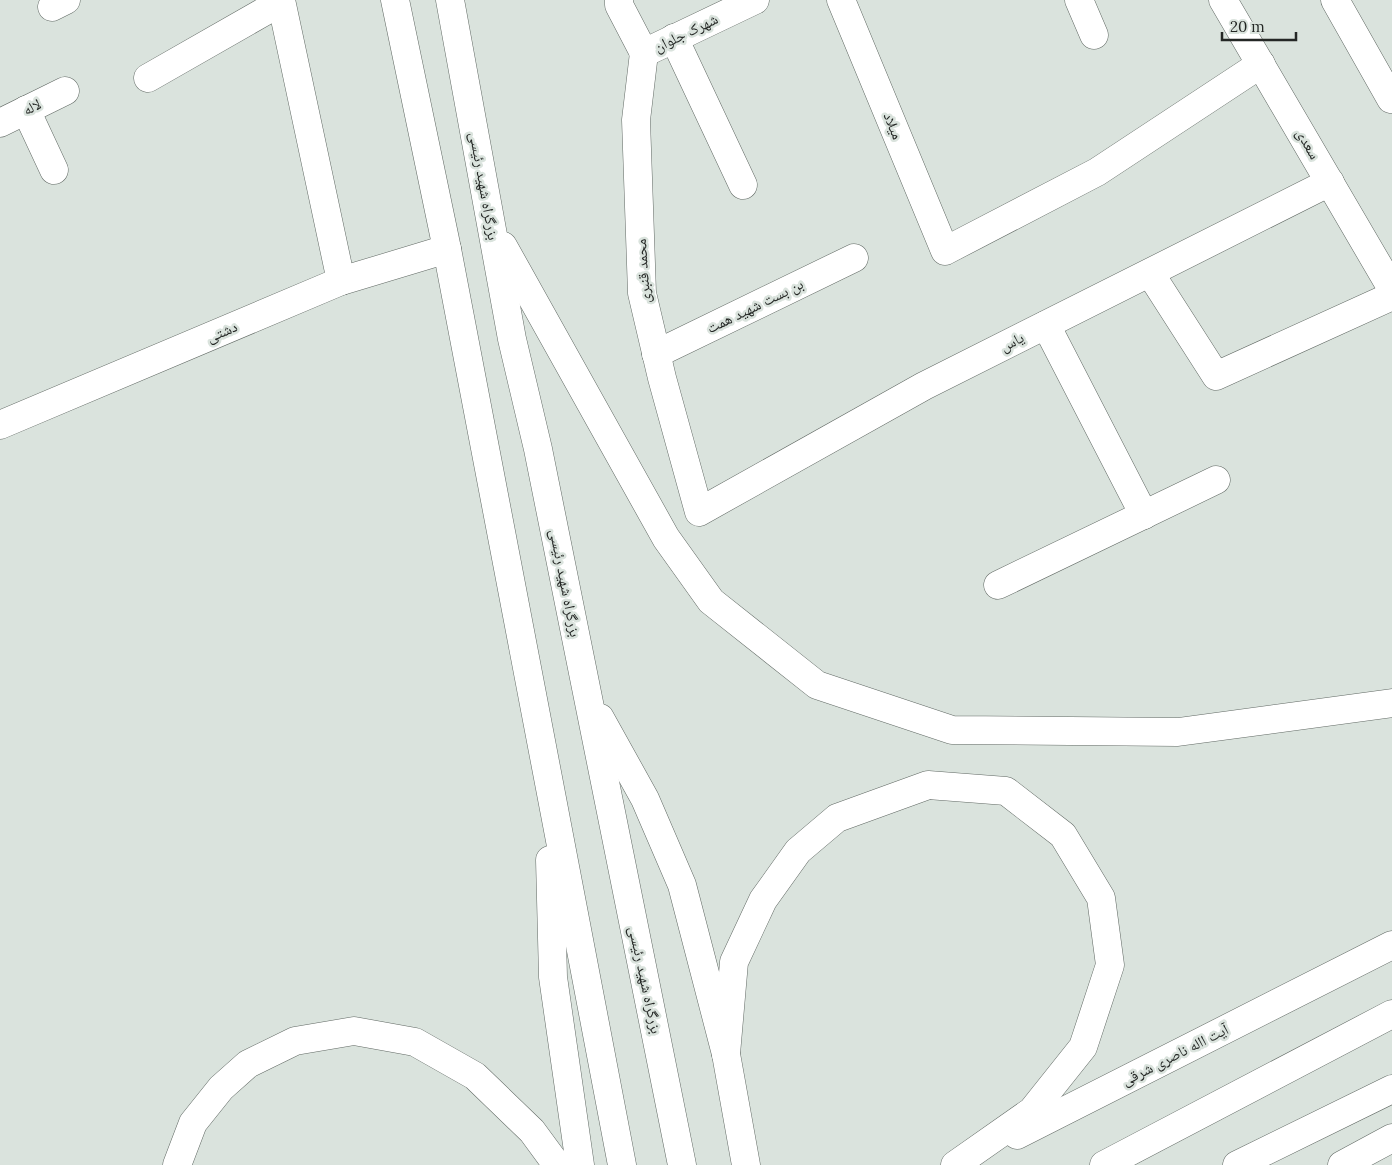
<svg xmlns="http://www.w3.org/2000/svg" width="1392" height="1165" viewBox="0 0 1392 1165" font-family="Lora,'Noto Naskh Arabic',serif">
	<rect width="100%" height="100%" fill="#dae3dd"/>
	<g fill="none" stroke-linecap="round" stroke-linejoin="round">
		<defs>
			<g id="minor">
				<polyline points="281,0 341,281"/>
				<polyline points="841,0 945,251 1097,172 1261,64"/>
				<polyline points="1079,0 1094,35"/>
				<polyline points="1223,0 1392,289"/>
				<polyline points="1335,0 1391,99"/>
				<polyline points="52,7 66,0"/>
				<polyline points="674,38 743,185"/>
				<polyline points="644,53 636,120 642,293 662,378 699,512 924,386 1330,182"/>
				<polyline points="148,78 281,2"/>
				<polyline points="26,110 54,170"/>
				<polyline points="0,123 65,91"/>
				<polyline points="1150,273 1216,376 1392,296"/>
				<polyline points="1046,325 1144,515"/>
				<polyline points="656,354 854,258"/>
				<polyline points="0,425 341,281 447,249"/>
				<polyline points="998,585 1216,480"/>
			</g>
			<polyline id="tertiary" points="619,0 619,5 644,53 755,0"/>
			<g id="trunk">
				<polyline points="395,0 447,249 622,1165"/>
				<polyline points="450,0 512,339 538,449 682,1165"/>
				<polyline points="503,246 666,538 711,601 817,685 952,730 1178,732 1392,703"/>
				<polyline points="600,718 645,799 682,885 726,1054 746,1165"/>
				<polyline points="550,860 553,977 580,1165"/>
				<polyline points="726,1054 734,962 763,900 798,851 837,818 928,785 1006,791 1063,835 1101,898 1110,965 1083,1047 1032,1111 955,1165"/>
				<polyline points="1017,1135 1392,945"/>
				<polyline points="177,1165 193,1123 221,1088 248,1064 295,1041 354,1031 415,1042 475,1076 532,1131 557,1165"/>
				<polyline points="1104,1165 1392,1014"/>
				<polyline points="1237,1165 1392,1089"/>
				<polyline points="1342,1165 1392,1138"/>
			</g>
		</defs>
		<use href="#minor" stroke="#616964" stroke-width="29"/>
		<use href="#tertiary" stroke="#616964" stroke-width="29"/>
		<use href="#trunk" stroke="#616964" stroke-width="29"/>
		<use href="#minor" stroke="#fff" stroke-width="28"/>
		<use href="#tertiary" stroke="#fff" stroke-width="28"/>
		<use href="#trunk" stroke="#fff" stroke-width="28"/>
	</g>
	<g text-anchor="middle" stroke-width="5" stroke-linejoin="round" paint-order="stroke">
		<g font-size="15" fill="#242725" stroke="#dae3dd">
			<text transform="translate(686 33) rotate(-26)" y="5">شهرک جلوان</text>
			<text transform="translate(32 107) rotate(-26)" y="5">لاله</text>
			<text transform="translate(893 126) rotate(68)" y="5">میلاد</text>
			<text transform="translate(1308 144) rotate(60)" y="5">سعدی</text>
			<text transform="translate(484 186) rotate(80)" y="5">بزرگراه شهید رئیسی</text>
			<text transform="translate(643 271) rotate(-94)" y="5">محمد قنبری</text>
			<text transform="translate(755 306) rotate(-26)" y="5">بن بست شهید همت</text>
			<text transform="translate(222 332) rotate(-23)" y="5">دشتی</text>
			<text transform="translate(1012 342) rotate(-27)" y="5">یاس</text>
			<text transform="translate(565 583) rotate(79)" y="5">بزرگراه شهید رئیسی</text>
			<text transform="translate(645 980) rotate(78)" y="5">بزرگراه شهید رئیسی</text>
			<text transform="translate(1175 1055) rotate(-27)" y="5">آیت االه ناصری شرقی</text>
		</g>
	</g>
	<path d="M1222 32v8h74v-8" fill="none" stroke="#242725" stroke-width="2.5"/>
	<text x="1230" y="32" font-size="15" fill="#242725" stroke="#dae3dd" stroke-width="4" paint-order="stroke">20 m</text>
</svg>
